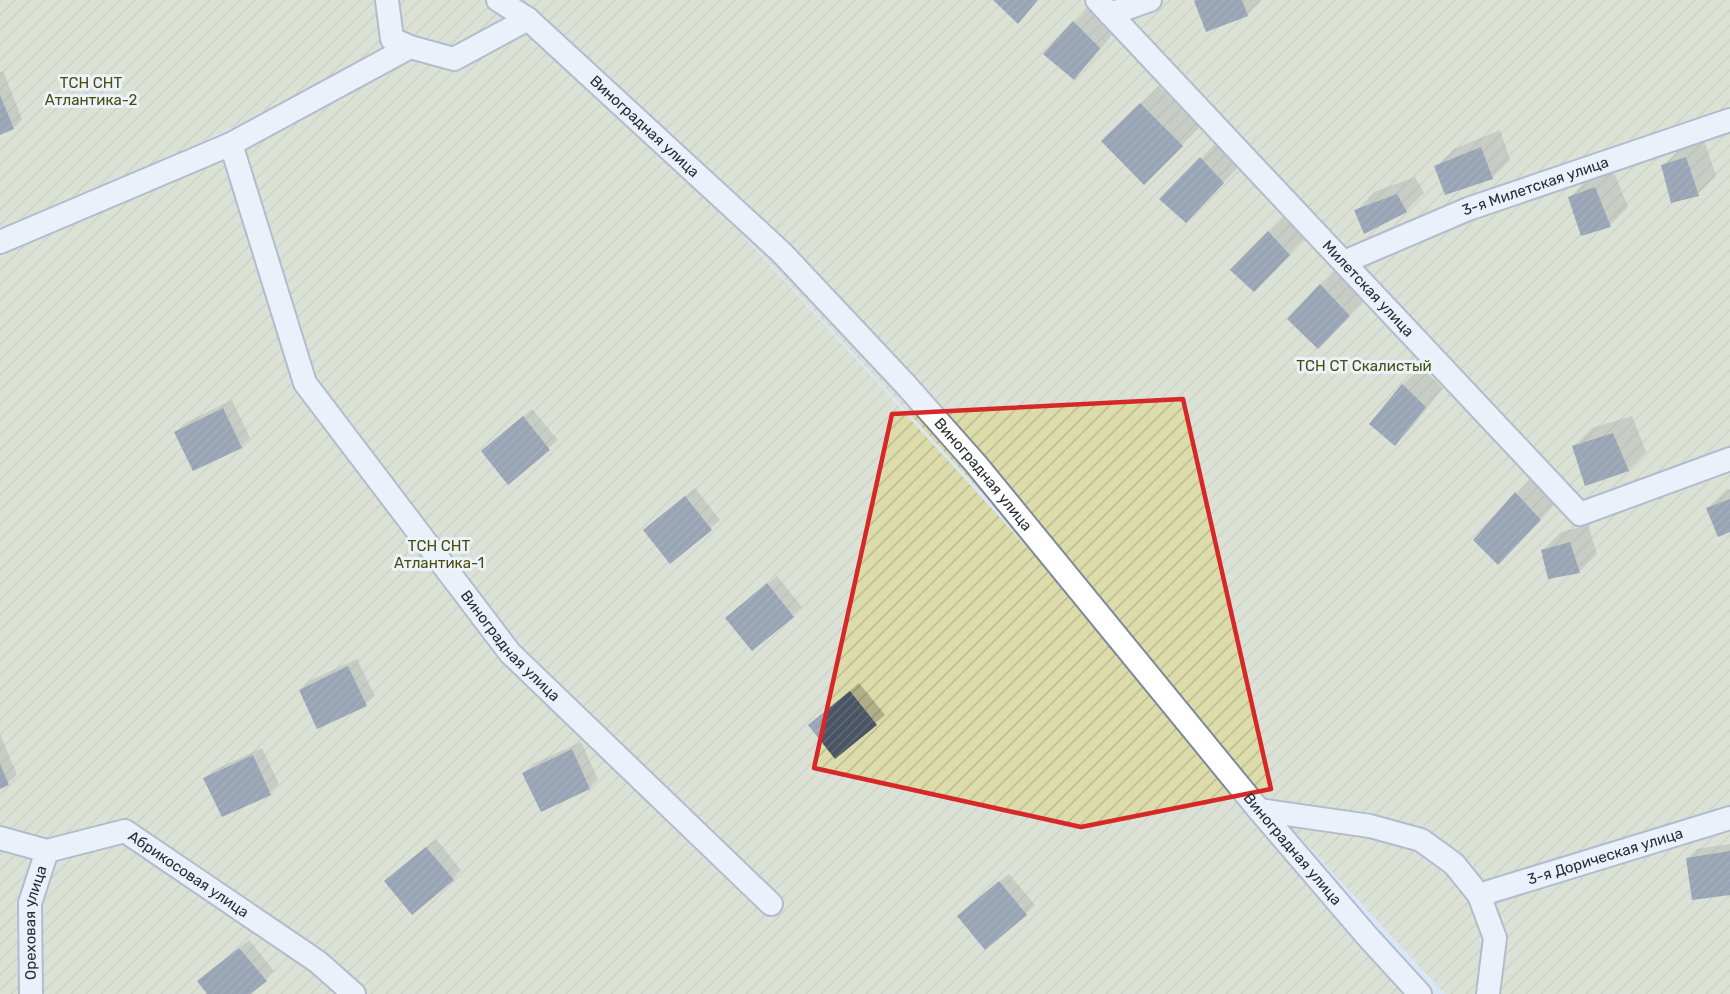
<svg xmlns="http://www.w3.org/2000/svg" width="1730" height="994" viewBox="0 0 1730 994" font-family="Rubik,sans-serif">
	<defs>
		<pattern id="garden-furrows" width="10" height="10" patternUnits="userSpaceOnUse" patternTransform="scale(1.5)"><rect width="10" height="10" fill="#dcdbaa"/><path d="M-1 1l2-2M0 10L10 0M9 11l2-2" fill="none" stroke="#bdbc93"/></pattern>
		<pattern id="building-hatch" width="6" height="6" patternUnits="userSpaceOnUse" patternTransform="scale(1.5)"><rect width="6" height="6" fill="#4a5563"/><path d="M-1 1l2-2M0 6l6-6M5 7l2-2" fill="none" stroke="#616a76"/></pattern>
	</defs>
	<rect width="100%" height="100%" fill="#dae6f7"/>
	<polygon fill="url(#garden-furrows)" points="0,0 1730,0 1730,994 1445,994 624,105 1434,994 0,994 0,244 398,52 0,234"/>
	<g fill="#0003">
		<polygon points="1197,0 1262,0 1247,15"/>
		<polygon points="1092,4 1117,29 1092,60 1074,78 1045,54"/>
		<polygon points="3,71 22,119 14,128 0,133 0,72"/>
		<polygon points="1159,86 1200,127 1144,183 1103,141"/>
		<polygon points="1500,130 1510,160 1492,178 1436,167 1454,149"/>
		<polygon points="1219,140 1241,164 1204,203 1161,199"/>
		<polygon points="1704,140 1716,176 1698,194 1663,166 1681,148"/>
		<polygon points="1613,170 1628,207 1610,225 1570,197 1588,179"/>
		<polygon points="1415,177 1424,193 1406,211 1356,211 1374,192"/>
		<polygon points="1287,214 1307,236 1253,290 1232,270"/>
		<polygon points="1339,267 1367,297 1336,329 1289,319"/>
		<polygon points="1421,367 1443,388 1413,426 1395,444 1403,385"/>
		<polygon points="232,400 250,438 241,447 176,432 185,423"/>
		<polygon points="532,409 558,440 508,482 492,442"/>
		<polygon points="1632,416 1646,452 1628,470 1574,446 1592,428"/>
		<polygon points="1534,475 1558,501 1516,545 1475,540"/>
		<polygon points="695,488 720,520 671,562 654,521"/>
		<polygon points="1730,489 1730,531 1708,508 1726,490"/>
		<polygon points="1588,525 1597,554 1579,572 1543,550 1561,532"/>
		<polygon points="777,576 802,607 752,649 727,618"/>
		<polygon points="357,659 375,696 366,704 301,690 309,681"/>
		<polygon points="859,683 885,715 836,757 819,717"/>
		<polygon points="0,734 17,775 8,783 0,787"/>
		<polygon points="581,742 598,779 590,788 542,810 524,773 533,764"/>
		<polygon points="262,748 279,784 270,793 223,815 205,778 214,770"/>
		<polygon points="436,839 461,870 453,879 395,872"/>
		<polygon points="1730,844 1730,893 1688,858 1697,849"/>
		<polygon points="1009,874 1035,905 1026,914 968,907"/>
		<polygon points="249,940 274,971 248,994 209,994 208,973"/>
	</g>
	<g fill="url(#building-hatch)">
		<polygon points="993,0 1038,0 1018,24"/>
		<polygon points="1196,0 1242,0 1248,16 1206,32 1194,1"/>
		<polygon points="1073,21 1100,48 1074,80 1043,54"/>
		<polygon points="0,95 14,129 0,135"/>
		<polygon points="1140,103 1183,146 1144,185 1101,141"/>
		<polygon points="1481,147 1493,179 1445,195 1434,166"/>
		<polygon points="1200,157 1224,183 1186,223 1159,199"/>
		<polygon points="1686,157 1699,196 1671,203 1661,165"/>
		<polygon points="1595,187 1611,227 1581,236 1568,197"/>
		<polygon points="1397,194 1407,212 1364,234 1354,210"/>
		<polygon points="1268,231 1290,255 1254,292 1230,270"/>
		<polygon points="1320,284 1350,316 1318,349 1287,319"/>
		<polygon points="1402,384 1426,407 1395,446 1369,424"/>
		<polygon points="223,408 242,448 193,471 174,432"/>
		<polygon points="523,416 550,450 508,485 481,451"/>
		<polygon points="1613,433 1629,471 1585,486 1572,446"/>
		<polygon points="1515,492 1541,520 1498,565 1473,540"/>
		<polygon points="685,496 712,530 670,564 643,530"/>
		<polygon points="1730,499 1730,532 1718,537 1706,508"/>
		<polygon points="1570,542 1580,573 1548,579 1541,550"/>
		<polygon points="767,583 794,617 752,651 725,618"/>
		<polygon points="348,666 367,706 317,729 299,690"/>
		<polygon points="850,691 877,725 835,759 808,725"/>
		<polygon points="572,749 590,789 541,812 522,773"/>
		<polygon points="253,755 271,795 222,817 203,778"/>
		<polygon points="0,764 9,785 0,789"/>
		<polygon points="426,847 454,880 412,915 384,881"/>
		<polygon points="1730,851 1730,895 1692,900 1686,858"/>
		<polygon points="999,881 1027,915 985,950 957,916"/>
		<polygon points="239,948 267,981 250,994 207,994 197,981"/>
	</g>
	<g fill="none" stroke-linecap="round" stroke-linejoin="round">
		<defs>
			<g id="lane">
				<polyline points="387,0 392,39 410,47"/>
				<path id="s1" d="M498 0 528 19 782 253 906 385 976 464 1259 810 1367 936 1420 994"/>
				<path id="s2" d="M1097 0 1580 514 1730 459"/>
				<polyline points="1110,14 1150,0"/>
				<path id="s3" d="M231 144 305 383 510 653 771 904"/>
				<polyline points="0,242 231,144 410,47 454,59 528,19"/>
				<path id="s4" d="M1344 262 1468 209 1730 120"/>
				<polyline points="1259,810 1370,826 1421,840 1454,864 1479,895 1495,938 1488,994"/>
				<path id="s5" d="M0 838 47 851 125 831 318 962 354 994"/>
				<path id="s6" d="M1479 895 1730 818"/>
				<path id="s7" d="M31 994 30 903 47 851"/>
			</g>
		</defs>
		<use href="#lane" stroke="#7e8a99" stroke-width="26"/>
		<use href="#lane" stroke="#fff" stroke-width="22"/>
	</g>
	<path d="M0 0H1730V994H0ZM1183 399 1271 789 1081 827 814 768 892 414Z" fill="#dae6f7" fill-opacity=".55" fill-rule="evenodd"/>
	<path fill="none" stroke="#d62828" stroke-width="4.5" stroke-linejoin="round" d="M1183 399 1271 789 1081 827 814 768 892 414Z"/>
	<g text-anchor="middle" stroke-width="6" stroke-linejoin="round" paint-order="stroke">
		<g font-size="15" fill="#4d4b09" stroke="#ebf3fd">
			<text x="91" y="88">ТСН СНТ<tspan x="91" dy="17">Атлантика-2</tspan></text>
			<text x="1364" y="371">ТСН СТ Скалистый</text>
			<text x="439" y="551">ТСН СНТ<tspan x="439" dy="17">Атлантика-1</tspan></text>
		</g>
		<g font-size="15" fill="#282d33" stroke="#ebf3fd">
			<text dy="5" stroke="none"><textPath href="#s1" startOffset="194">Виноградная улица</textPath></text>
			<text dy="5" stroke="none"><textPath href="#s4" startOffset="206">3-я Милетская улица</textPath></text>
			<text dy="5" stroke="none"><textPath href="#s2" startOffset="396">Милетская улица</textPath></text>
			<text dy="5" stroke="none"><textPath href="#s1" startOffset="680">Виноградная улица</textPath></text>
			<text dy="5" stroke="none"><textPath href="#s3" startOffset="584">Виноградная улица</textPath></text>
			<text dy="5" stroke="none"><textPath href="#s1" startOffset="1166">Виноградная улица</textPath></text>
			<text dy="5" stroke="none"><textPath href="#s6" startOffset="132">3-я Дорическая улица</textPath></text>
			<text dy="5" stroke="none"><textPath href="#s5" startOffset="206">Абрикосовая улица</textPath></text>
			<text dy="5" stroke="none"><textPath href="#s7" startOffset="72">Ореховая улица</textPath></text>
		</g>
	</g>
</svg>
